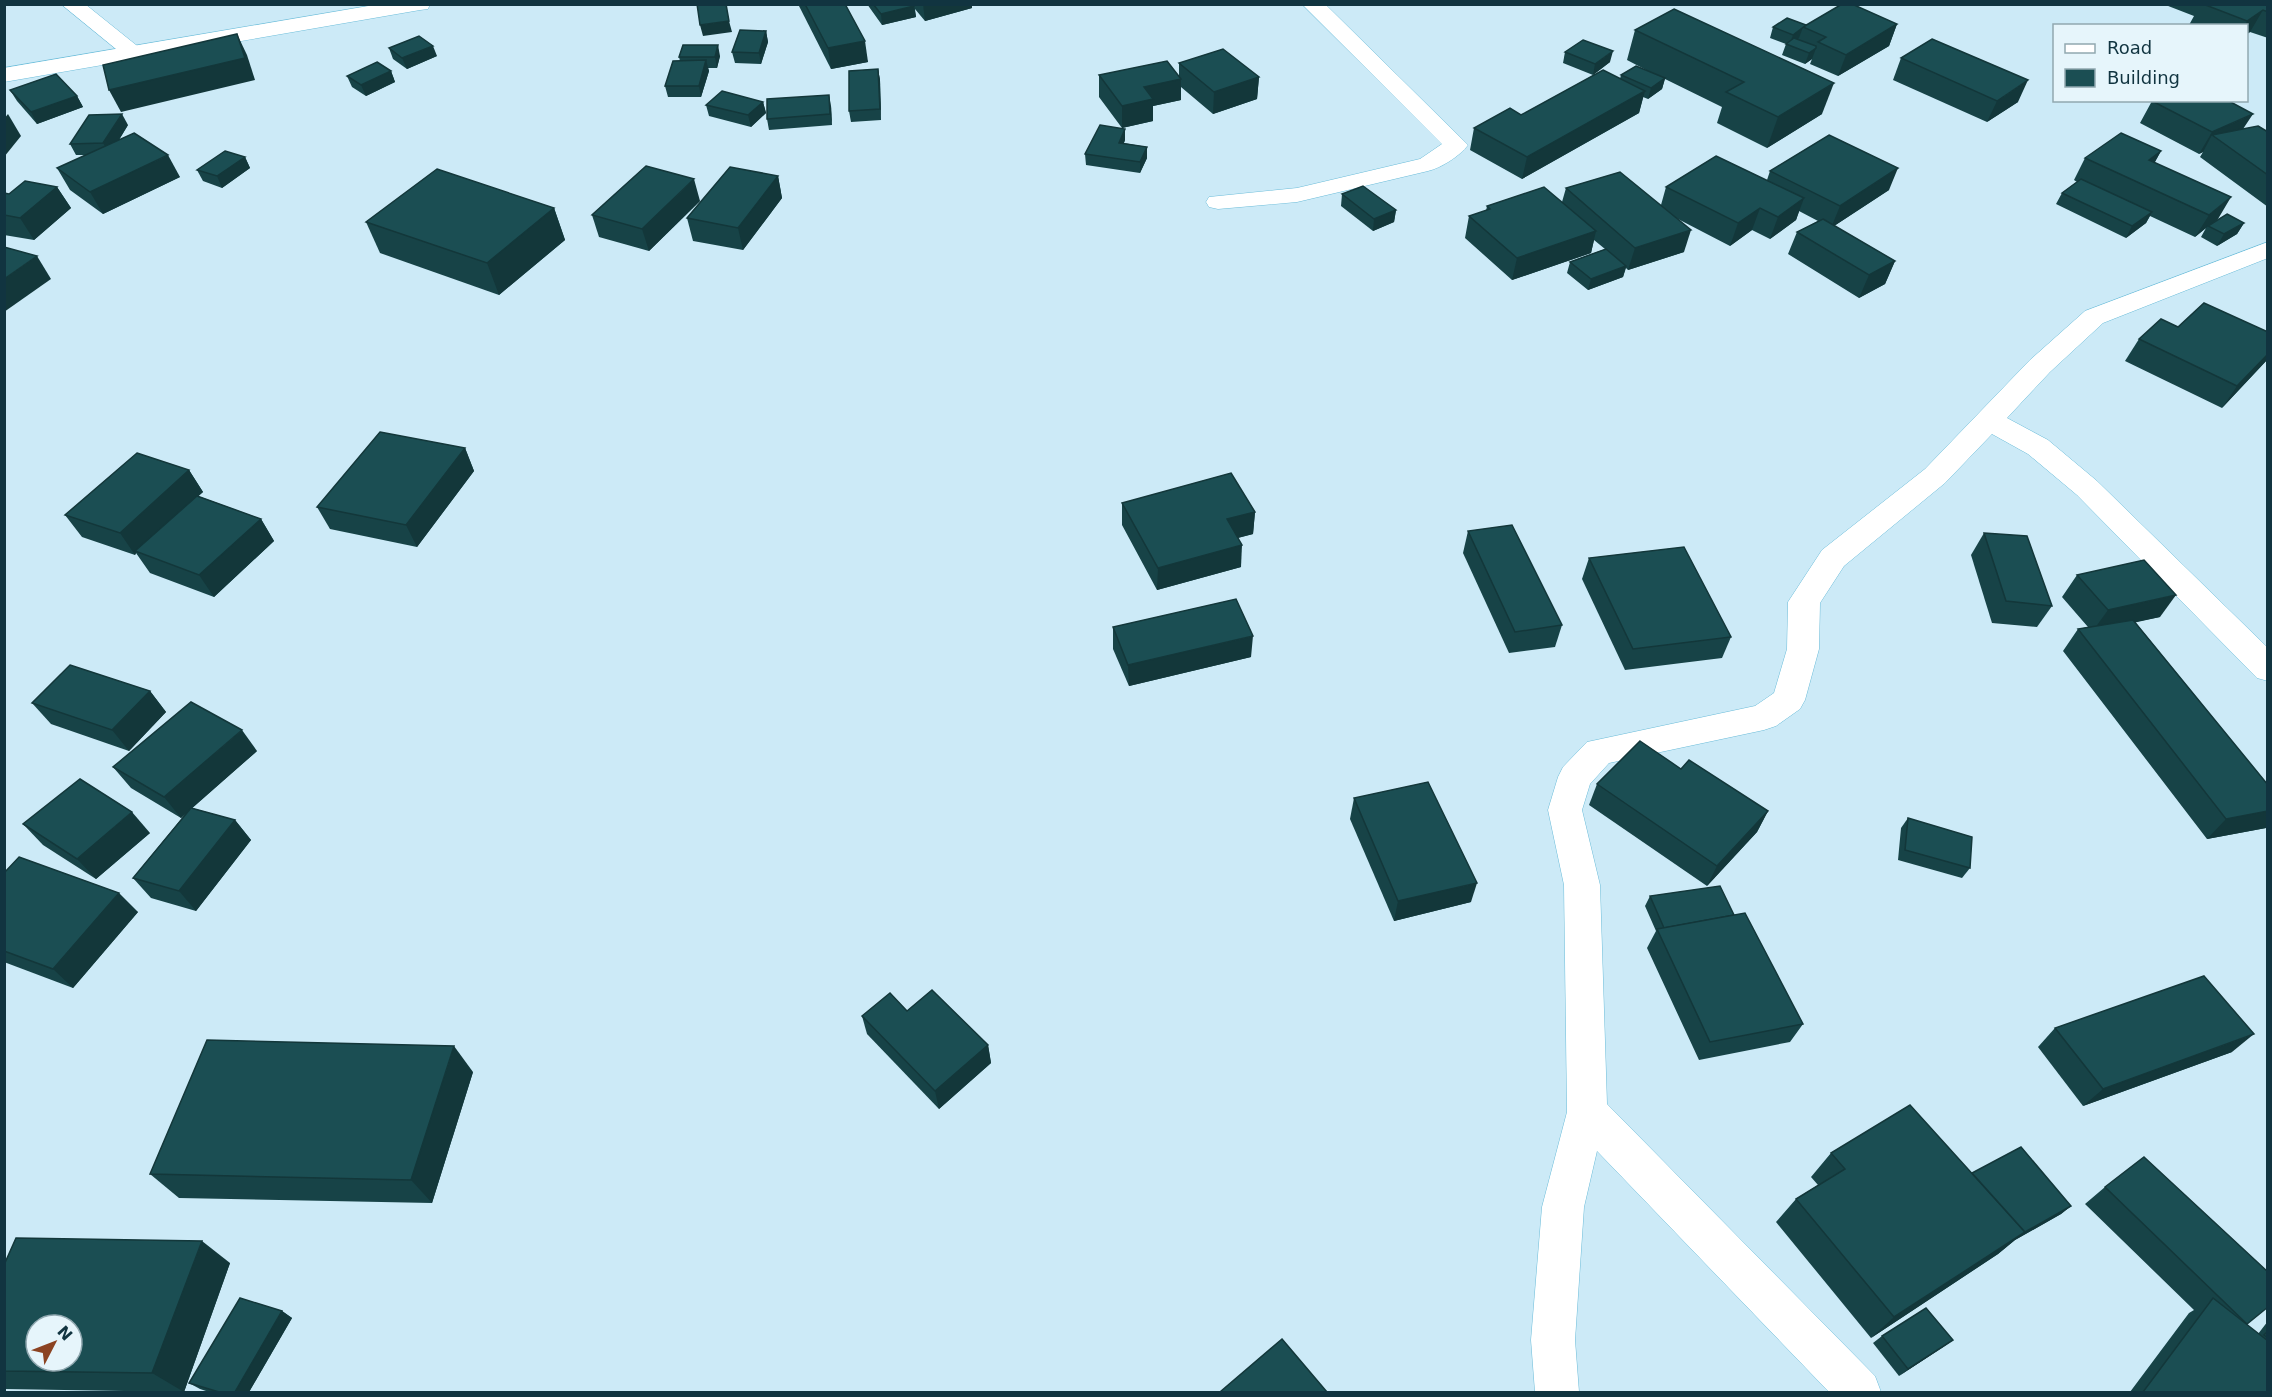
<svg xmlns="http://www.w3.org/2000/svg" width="2272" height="1397" viewBox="0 0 2272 1397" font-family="'DejaVu Sans',sans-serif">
	<rect width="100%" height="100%" fill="#cceaf7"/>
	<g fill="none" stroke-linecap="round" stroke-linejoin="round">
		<defs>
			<g id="minor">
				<polygon points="61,4 85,4 146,53 143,58 135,60 127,58"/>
				<path d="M1302 4H1325L1468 145C1460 156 1441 168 1428 171L1297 202 1218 209 1209 207 1206 202 1209 197 1297 188 1420 159 1442 144Z"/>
				<polygon points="2268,242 2268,258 2103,323 2050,372 2007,418 2048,440 2097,481 2268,648 2268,681 2257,678 2077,495 2028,454 1992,434 1945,483 1844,566 1820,603 1819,649 1805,700 1800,709 1776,726 1764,730 1609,763 1590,784 1582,810 1600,885 1607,1104 1875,1376 1881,1392 1829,1392 1597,1151 1584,1207 1575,1340 1579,1392 1535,1392 1531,1340 1542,1207 1567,1112 1564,885 1548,810 1558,777 1563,767 1587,742 1755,706 1774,693 1787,649 1788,602 1822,550 1925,469 2030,360 2085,311"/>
			</g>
			<polygon id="major" points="380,4 430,4 428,9 420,10 4,82 4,68"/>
		</defs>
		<use href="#minor" stroke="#6abcd9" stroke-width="1"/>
		<use href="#major" stroke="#6abcd9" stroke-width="1"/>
		<use href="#minor" fill="#fff" fill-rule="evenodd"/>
		<use href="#major" fill="#fff" fill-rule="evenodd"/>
	</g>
	<g fill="#174347">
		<polygon points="798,4 845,4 868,62 831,69"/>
		<polygon points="867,4 972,4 972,8 925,21 915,9 916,17 882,25"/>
		<polygon points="2163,4 2268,4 2268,38 2250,32 2247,34 2247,26 2191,26 2189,25 2194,16"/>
		<polygon points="1897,24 1889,46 1838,76 1810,64 1812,59 1805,64 1782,55 1786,44 1770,38 1773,27 1806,25"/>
		<polygon points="1635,30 1822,114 1767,148 1717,123 1722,107 1665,79 1662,89 1648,99 1643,97 1639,113 1522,179 1470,150 1474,128 1521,115 1620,79 1621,75 1650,72 1627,60"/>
		<polygon points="766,31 768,42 761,64 735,63 732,52"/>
		<polygon points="389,48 437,56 407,69 393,59"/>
		<polygon points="1565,52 1610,62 1593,75 1563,63"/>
		<polygon points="720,56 717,68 708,68 709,71 701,97 668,97 665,86 680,61 679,57"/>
		<polygon points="1901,58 2018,102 1987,122 1893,80"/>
		<polygon points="1179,63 1259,77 1257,99 1213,114 1181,87 1181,100 1153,106 1153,121 1122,128 1099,97 1099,75 1179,76"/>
		<polygon points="878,69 880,80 881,120 851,122 849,111"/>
		<polygon points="391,71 395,82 366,96 352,87 347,76"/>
		<polygon points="10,90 77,96 83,107 37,124 17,101"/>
		<polygon points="2152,101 2243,129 2268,132 2268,207 2200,157 2203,152 2199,154 2140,123"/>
		<polygon points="763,102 766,113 751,127 709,116 706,105"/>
		<polygon points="831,106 832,125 769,130 767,119"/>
		<polygon points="128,125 119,140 180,177 103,214 70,190 57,168 86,155 76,155 70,144"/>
		<polygon points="1125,140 1124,143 1147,147 1147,158 1140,173 1086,165 1085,154"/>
		<polygon points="2161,151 2154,163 2218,219 2214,222 2244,223 2237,234 2217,246 2201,237 2206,228 2195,237 2150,216 2146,223 2126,238 2056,204 2062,193 2077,182 2074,180 2085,158"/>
		<polygon points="245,157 250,168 222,188 203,181 197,170"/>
		<polygon points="1770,171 1889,190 1834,226 1895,261 1885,284 1859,298 1788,254 1797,232 1818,221 1799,211 1796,220 1770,239 1752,230 1730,246 1676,218 1684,252 1628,270 1626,268 1623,277 1588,290 1567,273 1570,262 1605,249 1594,240 1591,253 1512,280 1465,238 1469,216 1486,211 1487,206 1562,202 1566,188 1661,205 1666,187 1767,180"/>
		<polygon points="778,176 782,198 743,250 693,241 687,218"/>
		<polygon points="57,187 71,208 34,240 4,235 4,193 9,194"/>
		<polygon points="1342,194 1396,210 1394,222 1373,231 1341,206"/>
		<polygon points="700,201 649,251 599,237 592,215"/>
		<polygon points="554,208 565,240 499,295 380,253 366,222"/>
		<polygon points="2178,327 2268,332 2268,359 2222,408 2125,361 2139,339"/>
		<polygon points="465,448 474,471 417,547 330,529 317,507"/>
		<polygon points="189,470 203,492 198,496 261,519 274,541 214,597 150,573 136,553 135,555 82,537 65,515"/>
		<polygon points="1122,503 1255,512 1253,534 1238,538 1241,567 1157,590 1122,525"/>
		<polygon points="1468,531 1562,625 1555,647 1509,653 1463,553"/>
		<polygon points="1984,533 2052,606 2037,627 1992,623 1971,555"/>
		<polygon points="1589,558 1731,637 1722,658 1625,670 1582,579"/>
		<polygon points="2077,575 2160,617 2135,622 2268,785 2268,826 2266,828 2207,839 2063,651 2078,629 2088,627 2062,597"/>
		<polygon points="1113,627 1251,657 1129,686 1113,649"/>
		<polygon points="150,691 166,712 129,751 51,724 32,703"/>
		<polygon points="257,751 192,808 235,820 251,840 196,911 151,898 133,878 186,813 181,818 131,788 113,767"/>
		<polygon points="1681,769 1768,811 1757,832 1707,886 1589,805 1597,784"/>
		<polygon points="1354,798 1471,902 1394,921 1350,819"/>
		<polygon points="1908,818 1970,868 1962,878 1898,860 1901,828"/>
		<polygon points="23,824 150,833 96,879 43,845"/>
		<polygon points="4,873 138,912 73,988 4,962"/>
		<polygon points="1650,896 1734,915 1803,1024 1790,1042 1699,1060 1647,948 1656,931 1645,906"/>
		<polygon points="907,1011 988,1045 991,1063 939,1109 867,1034 862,1016"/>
		<polygon points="2055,1028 2232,1052 2083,1106 2038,1047"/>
		<polygon points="473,1072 432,1203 179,1198 150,1174"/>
		<polygon points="1831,1153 1972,1173 2071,1206 2061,1214 2015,1240 1998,1254 1871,1338 1776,1222 1796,1199 1818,1185 1811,1177"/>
		<polygon points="2105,1187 2268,1272 2247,1325 2258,1334 2268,1321 2268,1392 2130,1392 2189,1313 2194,1310 2085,1204"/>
		<polygon points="230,1263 184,1392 4,1389 4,1265"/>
		<polygon points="282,1311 292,1318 249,1392 209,1392 200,1389 189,1383"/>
		<polygon points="1882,1336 1953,1340 1943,1347 1899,1376 1873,1343"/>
	</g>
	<g fill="#13373a">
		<polygon points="923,4 972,4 972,8 925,21"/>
		<polygon points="914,6 916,17 882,25 881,14"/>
		<polygon points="2263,10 2250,32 2247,34 2247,26 2245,26 2247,21"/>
		<polygon points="729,21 732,32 703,36 700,25"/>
		<polygon points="1897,24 1889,46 1838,76 1846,55"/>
		<polygon points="1803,27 1799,38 1789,46 1793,35"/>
		<polygon points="766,31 768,42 761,64 759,53"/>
		<polygon points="237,34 247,55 255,80 121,112 109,90"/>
		<polygon points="865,41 868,62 831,69 828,48"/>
		<polygon points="718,45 720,56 717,68 715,57"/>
		<polygon points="433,46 437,56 407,69 402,58"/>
		<polygon points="1816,48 1812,59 1805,64 1809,53"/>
		<polygon points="1613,51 1610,62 1593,75 1595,64"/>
		<polygon points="706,60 709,71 701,97 699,86"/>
		<polygon points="878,69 880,80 881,120 880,109"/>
		<polygon points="391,71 395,82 366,96 361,85"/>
		<polygon points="1259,77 1257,99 1213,114 1214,92"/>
		<polygon points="1665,78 1662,89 1648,99 1651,88"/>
		<polygon points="1181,79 1181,100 1153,106 1153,121 1122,128 1122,106 1144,87"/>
		<polygon points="2028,80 2018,102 1987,122 1997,101"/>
		<polygon points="1834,83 1822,114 1767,148 1778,117"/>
		<polygon points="1645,91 1639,113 1522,179 1527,157"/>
		<polygon points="829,95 831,106 832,125 830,114"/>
		<polygon points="77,96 83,107 37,124 31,112"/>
		<polygon points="763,102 766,113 751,127 748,115"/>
		<polygon points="8,114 21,136 4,157 4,119"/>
		<polygon points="122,114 128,125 110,154 103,143"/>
		<polygon points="2253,114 2239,135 2212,135 2203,152 2199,154 2212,132"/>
		<polygon points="1125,129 1125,140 1119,154 1119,143"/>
		<polygon points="1147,147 1147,158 1140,173 1140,162"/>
		<polygon points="2161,151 2149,173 2149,160"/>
		<polygon points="168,155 180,177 103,214 90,192"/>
		<polygon points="245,157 250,168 222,188 217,176"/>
		<polygon points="1898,168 1889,190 1831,228 1840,206"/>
		<polygon points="778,176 782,198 743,250 738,228"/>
		<polygon points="694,179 700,201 649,251 642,229"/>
		<polygon points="57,187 71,208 34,240 20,218"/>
		<polygon points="2231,197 2218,219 2209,226 2208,226 2206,228 2195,237 2209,215"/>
		<polygon points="1804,198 1796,220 1770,239 1778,217"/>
		<polygon points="554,208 565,240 499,295 487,263"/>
		<polygon points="1760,208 1752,230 1730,246 1738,223"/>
		<polygon points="1396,210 1394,222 1373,231 1374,219"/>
		<polygon points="2152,212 2146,223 2126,238 2132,226"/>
		<polygon points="2244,223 2237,234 2217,246 2224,234"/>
		<polygon points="1691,230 1684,252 1628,270 1635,248"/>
		<polygon points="1596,231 1591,253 1512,280 1517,258"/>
		<polygon points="37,256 51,279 4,312 4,279"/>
		<polygon points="1895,261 1885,284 1859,298 1869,275"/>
		<polygon points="1626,266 1623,277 1588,290 1591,279"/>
		<polygon points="2268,354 2268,359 2266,361 2222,408 2237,386"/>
		<polygon points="465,448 474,471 417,547 406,525"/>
		<polygon points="189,470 203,492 138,552 135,551 136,553 135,555 120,533"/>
		<polygon points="1255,512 1253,534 1225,541 1227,519"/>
		<polygon points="261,519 274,541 214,597 199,575"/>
		<polygon points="1242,545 1241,567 1157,590 1158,568"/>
		<polygon points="2176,595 2160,617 2092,632 2108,610"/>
		<polygon points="1253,636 1251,657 1129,686 1128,665"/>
		<polygon points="150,691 166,712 129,751 112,730"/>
		<polygon points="242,730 257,751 181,818 164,797"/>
		<polygon points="1768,811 1757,832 1707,886 1717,866"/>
		<polygon points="2268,811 2268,826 2266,828 2207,839 2226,819"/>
		<polygon points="132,812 150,833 96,879 77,859"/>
		<polygon points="235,820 251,840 196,911 179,891"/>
		<polygon points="1477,883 1471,902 1394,921 1398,901"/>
		<polygon points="119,893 138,912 73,988 53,969"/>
		<polygon points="2254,1034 2232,1052 2083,1106 2103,1089"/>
		<polygon points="988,1045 991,1063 939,1109 935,1091"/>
		<polygon points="454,1046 473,1072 432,1203 411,1180"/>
		<polygon points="2071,1206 2061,1214 2015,1240 1998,1254 1871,1338 1894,1317 2020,1234"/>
		<polygon points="202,1241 230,1263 184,1392 152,1373"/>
		<polygon points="282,1311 292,1318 249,1392 235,1392"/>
		<polygon points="1953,1340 1943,1347 1899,1376 1908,1369"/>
	</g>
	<g fill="#1b4e53" stroke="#13373a" stroke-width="1.5" fill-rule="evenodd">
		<polygon points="697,4 726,4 729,21 700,25"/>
		<polygon points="805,4 845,4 865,41 828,48"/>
		<polygon points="873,4 913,4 914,6 881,14"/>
		<polygon points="1842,4 1852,4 1897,24 1846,55 1818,42 1826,37 1803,27"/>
		<polygon points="2203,4 2268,4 2268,12 2263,10 2247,21"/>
		<polygon points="1674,9 1834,83 1778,117 1726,92 1744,82 1635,30"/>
		<polygon points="1787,18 1806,25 1793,35 1773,27"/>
		<polygon points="740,30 766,31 759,53 732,52"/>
		<polygon points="237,34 245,58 109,90 103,65"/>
		<polygon points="419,36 433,46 402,58 389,48"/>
		<polygon points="1794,38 1816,46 1816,48 1809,53 1786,44"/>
		<polygon points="1932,39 2028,80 1997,101 1901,58"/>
		<polygon points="1583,40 1613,51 1595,64 1565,52"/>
		<polygon points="683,45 718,45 715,57 679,57"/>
		<polygon points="1223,49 1259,77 1214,92 1179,63"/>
		<polygon points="706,60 699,86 665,86 673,61"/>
		<polygon points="1167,61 1181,79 1144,87 1153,99 1122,106 1099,75"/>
		<polygon points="377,62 391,71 361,85 347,76"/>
		<polygon points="1636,66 1665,78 1651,88 1621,75"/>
		<polygon points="878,69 880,109 849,111 849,71"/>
		<polygon points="1603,70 1645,91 1527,157 1474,128 1510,108 1521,115"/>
		<polygon points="56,74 77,96 31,112 10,90"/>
		<polygon points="722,91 763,102 748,115 706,105"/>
		<polygon points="829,95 830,114 767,119 767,99"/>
		<polygon points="2153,100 2227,100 2253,114 2212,132 2152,101"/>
		<polygon points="122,114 103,143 70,144 89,115"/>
		<polygon points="1100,125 1125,129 1119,143 1147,147 1140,162 1085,154"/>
		<polygon points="2258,126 2268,132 2268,175 2212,135"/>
		<polygon points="134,133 168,155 90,192 57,168"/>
		<polygon points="2121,133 2161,151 2149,160 2231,197 2209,215 2085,158"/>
		<polygon points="1829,135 1898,168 1840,206 1770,171"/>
		<polygon points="225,151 245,157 217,176 197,170"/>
		<polygon points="1716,156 1804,198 1778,217 1760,208 1738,223 1666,187"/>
		<polygon points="646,166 694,179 642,229 592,215"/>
		<polygon points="730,167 778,176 738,228 687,218"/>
		<polygon points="437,169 554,208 487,263 366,222"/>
		<polygon points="1620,172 1691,230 1635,248 1566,188"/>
		<polygon points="2081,179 2152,212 2132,226 2062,193"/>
		<polygon points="25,181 57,187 20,218 4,215 4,193 9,194"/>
		<polygon points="1363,186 1396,210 1374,219 1342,194"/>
		<polygon points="1544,187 1596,231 1517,258 1469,216 1490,209 1487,206"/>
		<polygon points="2227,214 2244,223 2224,234 2208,226"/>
		<polygon points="1823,219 1895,261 1869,275 1797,232"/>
		<polygon points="4,247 37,256 4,279"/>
		<polygon points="1606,249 1626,266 1591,279 1570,262"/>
		<polygon points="2204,303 2268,332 2268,354 2237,386 2139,339 2161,319 2178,327"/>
		<polygon points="380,432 465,448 406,525 317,507"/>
		<polygon points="137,453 189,470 120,533 65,515"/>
		<polygon points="1231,473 1255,512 1227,519 1242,545 1158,568 1122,503"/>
		<polygon points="197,496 261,519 199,575 135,551"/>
		<polygon points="1512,525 1562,625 1515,632 1468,531"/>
		<polygon points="1984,533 2027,536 2052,606 2006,601"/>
		<polygon points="1684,547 1731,637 1633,649 1589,558"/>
		<polygon points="2144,560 2176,595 2108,610 2077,575"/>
		<polygon points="1236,599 1253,636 1128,665 1113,627"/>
		<polygon points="2133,620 2268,785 2268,811 2226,819 2078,629"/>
		<polygon points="70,665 150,691 112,730 32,703"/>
		<polygon points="191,702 242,730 164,797 113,767"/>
		<polygon points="1640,741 1681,769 1689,760 1768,811 1717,866 1597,784"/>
		<polygon points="80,779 132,812 77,859 23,824"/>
		<polygon points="1428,782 1477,883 1398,901 1354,798"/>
		<polygon points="191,808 235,820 179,891 133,878"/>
		<polygon points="1908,818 1972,837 1970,868 1905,850"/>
		<polygon points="19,857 119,893 53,969 4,951 4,873"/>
		<polygon points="1720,886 1734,915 1664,928 1650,896"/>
		<polygon points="1745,913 1803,1024 1710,1042 1657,929"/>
		<polygon points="2204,976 2254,1034 2103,1089 2055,1028"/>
		<polygon points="932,990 988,1045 935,1091 862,1016 890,993 907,1011"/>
		<polygon points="207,1040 454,1046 411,1180 150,1174"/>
		<polygon points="1910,1105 2025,1232 1894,1317 1796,1199 1845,1169 1831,1153"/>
		<polygon points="2021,1147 2071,1206 2025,1232 1972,1173"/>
		<polygon points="2144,1157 2268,1272 2268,1307 2247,1324 2105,1187"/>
		<path d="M16 1238 202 1241 152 1373 4 1371V1265ZM36 1325H72V1361H36Z"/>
		<polygon points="240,1298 282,1311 235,1392 219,1392 189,1383"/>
		<polygon points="2213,1298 2268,1341 2268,1392 2143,1392"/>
		<polygon points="1926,1308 1953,1340 1908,1369 1882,1336"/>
		<polygon points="2268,1331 2268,1338 2264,1335"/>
		<polygon points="1282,1339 1327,1392 1220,1392"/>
	</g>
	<rect width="2272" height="1397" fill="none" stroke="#113440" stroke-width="12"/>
	<rect x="2053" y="24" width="195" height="78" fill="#e6f5fb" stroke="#91a8b0" stroke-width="1.5"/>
	<rect x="2065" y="44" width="30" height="9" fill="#ffffff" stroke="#91a8b0" stroke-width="1.5"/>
	<text x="2107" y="54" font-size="18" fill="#113440">Road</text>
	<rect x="2065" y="69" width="30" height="18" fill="#1b4e53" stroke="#91a8b0" stroke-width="1.5"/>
	<text x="2107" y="84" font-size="18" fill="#113440">Building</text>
	<g transform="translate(54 1343) rotate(48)"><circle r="28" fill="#e6f5fb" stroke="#91a8b0" stroke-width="1.5"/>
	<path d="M0-4.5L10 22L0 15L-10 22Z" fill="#8b4322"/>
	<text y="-9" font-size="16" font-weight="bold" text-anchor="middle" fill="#113440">N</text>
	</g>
</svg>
